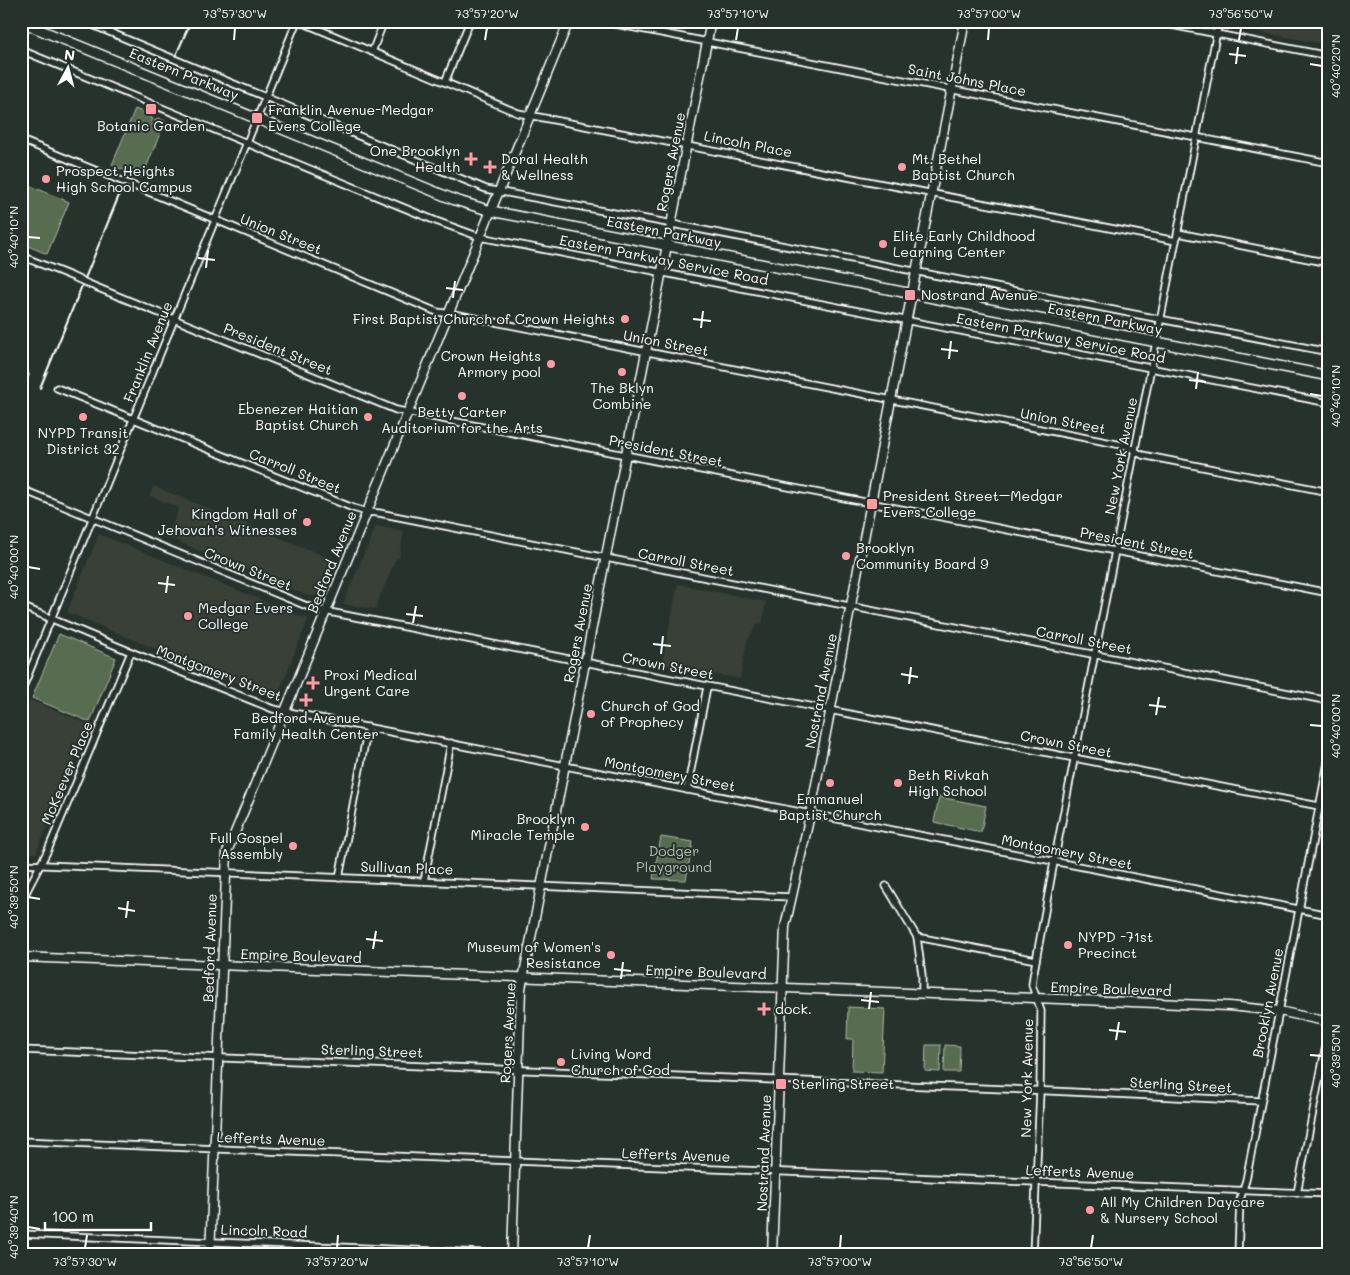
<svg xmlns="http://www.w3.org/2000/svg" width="1350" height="1275" viewBox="0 0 1350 1275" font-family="Mali,sans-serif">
	<rect width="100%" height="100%" fill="#26332d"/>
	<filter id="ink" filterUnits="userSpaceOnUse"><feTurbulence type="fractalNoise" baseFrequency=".02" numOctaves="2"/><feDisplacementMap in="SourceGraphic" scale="10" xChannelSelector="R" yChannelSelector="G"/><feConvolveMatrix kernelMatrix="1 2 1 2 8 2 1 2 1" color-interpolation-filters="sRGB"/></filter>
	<g filter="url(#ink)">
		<g fill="#393f37">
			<polygon points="1228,21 1329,21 1329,45 1228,26"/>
			<polygon points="153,486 334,560 318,596 308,596 167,537 179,508 150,496"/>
			<polygon points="376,526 404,531 399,558 396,558 375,609 343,604"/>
			<polygon points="99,534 308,619 279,692 269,696 69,613 68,610"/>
			<polygon points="678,584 766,602 762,624 758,623 747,641 740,679 662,664"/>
			<polygon points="30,700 90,725 36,853 21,853 21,722"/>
		</g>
		<g fill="#596c50" stroke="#acb6a8">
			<polygon points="135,109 152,116 151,118 153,119 150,124 153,125 155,120 157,120 158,118 165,121 142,178 112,165"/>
			<polygon points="21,182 69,202 47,254 21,243"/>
			<polygon points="59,634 116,658 90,722 32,698"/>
			<polygon points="939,797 986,806 981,832 934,822"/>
			<polygon points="661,837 693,842 686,880 653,879"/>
			<polygon points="848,1007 885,1009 882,1072 852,1071 853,1039 847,1039"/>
			<polygon points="926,1045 941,1045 940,1072 925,1071"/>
			<polygon points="945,1045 960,1046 959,1072 944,1072"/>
		</g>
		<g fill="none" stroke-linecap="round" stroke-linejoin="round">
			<defs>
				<g id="street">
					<polyline points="83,21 486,189 662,222 1329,352"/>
					<polyline points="299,21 518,113 1176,241"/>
					<polyline points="600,21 1329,163"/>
					<polyline points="1151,21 1329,56"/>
					<polyline points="21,50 436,221 480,237 1329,403"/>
					<polyline points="372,52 384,21"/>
					<polyline points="445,82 470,21"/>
					<polyline points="21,140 156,195 437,312 459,315 1127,446 1142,455 1329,492"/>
					<polyline points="1178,233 1329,263"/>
					<polyline points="21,256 71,276"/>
					<polyline points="91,285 396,410 1329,593"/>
					<polyline points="21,373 25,375"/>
					<polyline points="57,388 353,508 367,512 379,513 1329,701"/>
					<polyline points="21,489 314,609 1329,808"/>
					<polyline points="21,606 131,652 273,709 1329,915"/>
					<polyline points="21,692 297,21"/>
					<polyline points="687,790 707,687"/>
					<polyline points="21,864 792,897"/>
					<polyline points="339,878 368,727"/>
					<polyline points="424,881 451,743"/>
					<polyline points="886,886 917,937 922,975 922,994"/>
					<polyline points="21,902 48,850 131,652"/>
					<polyline points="917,937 1036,960"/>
					<polyline points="21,1050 1029,1090 1261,1101"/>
					<polyline points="21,1141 1329,1194"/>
					<polyline points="1297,1193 1329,1030"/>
					<polyline points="21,1234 506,1254"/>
					<polyline points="1033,1254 1040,1091 1041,1011 1032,985 1033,977 1054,862 1219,21"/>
					<polyline points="1238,1254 1240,1200 1246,1180 1329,757"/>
				</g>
				<g id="secondary">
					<polyline points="21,957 1229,1006 1279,1011 1329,1022"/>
					<polyline points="210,1254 227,852 569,21"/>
					<polyline points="512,1254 521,989 711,21"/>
					<polyline points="772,1254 785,927 810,815 965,21"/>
				</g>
				<polyline id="primary" points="21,22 455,200 491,211 1329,376"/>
			</defs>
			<use href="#street" stroke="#fff" stroke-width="9"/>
			<use href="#secondary" stroke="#fff" stroke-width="11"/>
			<use href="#primary" stroke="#fff" stroke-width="12"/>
			<use href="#street" stroke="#26332d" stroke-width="5.5"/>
			<use href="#secondary" stroke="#26332d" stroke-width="8"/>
			<use href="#primary" stroke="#26332d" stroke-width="9"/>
			<g stroke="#fff" stroke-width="2">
				<polyline points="176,55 191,21"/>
				<polyline points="40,388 120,193"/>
			</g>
			<defs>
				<polyline id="street-bridge" points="71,276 91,285"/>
			</defs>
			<use href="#street-bridge" stroke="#fff" stroke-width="9" stroke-linecap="butt"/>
			<use href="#street-bridge" stroke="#26332d" stroke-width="5.5"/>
		</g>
	</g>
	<path fill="none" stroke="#fff" stroke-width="2" d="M234 40 235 28M485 40 487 28M736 40 738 28M988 40 989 28M1239 40 1241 28M1229 54 1246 56M1236 64 1238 47M1310 64 1322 66M28 237 40 238M198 258 215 260M206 268 208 250M446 288 463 290M453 298 455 281M693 319 711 321M701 328 703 311M941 349 958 351M949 359 951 341M1189 380 1206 382M1196 389 1198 372M1310 394 1322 396M28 567 40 569M158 583 175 585M166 593 168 576M406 614 423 616M413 623 416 606M653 644 671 646M661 654 663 636M901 674 918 677M909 684 911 667M1149 705 1166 707M1156 715 1159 697M1310 725 1322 726M28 897 40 899M118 908 135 911M126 918 128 901M366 939 383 941M373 949 376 931M614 969 631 971M621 979 623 962M861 1000 879 1002M869 1009 871 992M1109 1030 1126 1032M1116 1040 1119 1022M1310 1055 1322 1056M28 1227 40 1229M85 1248 87 1235M337 1248 338 1235M588 1248 590 1235M840 1248 841 1235M1091 1248 1093 1235"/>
	<g fill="#ff9aa2" stroke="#26332d" stroke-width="2">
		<rect x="145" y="103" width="12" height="12" rx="2.5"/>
		<rect x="251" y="112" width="12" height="12" rx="2.5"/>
		<path d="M468.5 151.5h5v5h5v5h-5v5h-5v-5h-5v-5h5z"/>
		<path d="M487.5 159.5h5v5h5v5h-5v5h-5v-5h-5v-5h5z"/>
		<circle cx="902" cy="167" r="5"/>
		<circle cx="46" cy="179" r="5"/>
		<circle cx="883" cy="244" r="5"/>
		<rect x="904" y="289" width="12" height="12" rx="2.5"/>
		<circle cx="625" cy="319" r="5"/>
		<circle cx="551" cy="364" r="5"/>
		<circle cx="622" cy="372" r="5"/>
		<circle cx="462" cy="396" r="5"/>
		<circle cx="83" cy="417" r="5"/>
		<circle cx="368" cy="417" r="5"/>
		<rect x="866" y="498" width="12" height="12" rx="2.5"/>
		<circle cx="307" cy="522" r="5"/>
		<circle cx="846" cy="556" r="5"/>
		<circle cx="188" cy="616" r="5"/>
		<path d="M310.5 675.5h5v5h5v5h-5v5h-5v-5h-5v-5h5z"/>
		<path d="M303.5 692.5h5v5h5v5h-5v5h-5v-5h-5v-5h5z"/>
		<circle cx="591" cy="714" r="5"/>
		<circle cx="830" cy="783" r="5"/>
		<circle cx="898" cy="783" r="5"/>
		<circle cx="585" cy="827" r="5"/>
		<circle cx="293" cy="846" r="5"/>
		<circle cx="1068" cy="945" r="5"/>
		<circle cx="611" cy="955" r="5"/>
		<path d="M761.5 1001.5h5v5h5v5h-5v5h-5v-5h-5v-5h5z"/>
		<circle cx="561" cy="1062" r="5"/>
		<rect x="775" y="1078" width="12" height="12" rx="2.5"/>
		<circle cx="1090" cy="1210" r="5"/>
	</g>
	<g text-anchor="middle" stroke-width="4" stroke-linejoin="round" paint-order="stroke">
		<g font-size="14" fill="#fff" stroke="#26332d">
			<text transform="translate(184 74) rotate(22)" y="5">Eastern Parkway</text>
			<text transform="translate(967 80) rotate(11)" y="5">Saint Johns Place</text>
			<text transform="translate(748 144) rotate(11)" y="5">Lincoln Place</text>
			<text transform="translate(671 162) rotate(-79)" y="5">Rogers Avenue</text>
			<text transform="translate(664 232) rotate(11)" y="5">Eastern Parkway</text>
			<text transform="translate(281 234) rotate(22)" y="5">Union Street</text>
			<text transform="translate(664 260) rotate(11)" y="5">Eastern Parkway Service Road</text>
			<text transform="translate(1105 319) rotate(11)" y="5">Eastern Parkway</text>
			<text transform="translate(1061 338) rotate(11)" y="5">Eastern Parkway Service Road</text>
			<text transform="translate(666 343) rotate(11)" y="5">Union Street</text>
			<text transform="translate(278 349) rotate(22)" y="5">President Street</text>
			<text transform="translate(148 352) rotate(-68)" y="5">Franklin Avenue</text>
			<text transform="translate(1063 421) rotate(11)" y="5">Union Street</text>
			<text transform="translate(666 451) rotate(11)" y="5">President Street</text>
			<text transform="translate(1121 456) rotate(-79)" y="5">New York Avenue</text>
			<text transform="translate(295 471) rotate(22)" y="5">Carroll Street</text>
			<text transform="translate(1137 543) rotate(11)" y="5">President Street</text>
			<text transform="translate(332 562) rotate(-68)" y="5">Bedford Avenue</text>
			<text transform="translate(686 562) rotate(11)" y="5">Carroll Street</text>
			<text transform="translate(248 569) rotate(22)" y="5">Crown Street</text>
			<text transform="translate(578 633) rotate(-79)" y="5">Rogers Avenue</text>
			<text transform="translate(1084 640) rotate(11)" y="5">Carroll Street</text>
			<text transform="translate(668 666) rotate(11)" y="5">Crown Street</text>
			<text transform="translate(219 673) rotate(21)" y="5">Montgomery Street</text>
			<text transform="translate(821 691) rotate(-79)" y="5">Nostrand Avenue</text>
			<text transform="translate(1066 744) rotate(11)" y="5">Crown Street</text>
			<text transform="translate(67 773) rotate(-67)" y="5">McKeever Place</text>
			<text transform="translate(670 774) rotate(11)" y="5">Montgomery Street</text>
			<text transform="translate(1067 852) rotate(11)" y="5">Montgomery Street</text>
			<text transform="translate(407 868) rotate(2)" y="5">Sullivan Place</text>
			<text transform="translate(210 948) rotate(-88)" y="5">Bedford Avenue</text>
			<text transform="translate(301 956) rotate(2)" y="5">Empire Boulevard</text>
			<text transform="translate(706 972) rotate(2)" y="5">Empire Boulevard</text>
			<text transform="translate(1111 989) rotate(2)" y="5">Empire Boulevard</text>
			<text transform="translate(1268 1003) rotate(-79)" y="5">Brooklyn Avenue</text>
			<text transform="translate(508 1033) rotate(-87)" y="5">Rogers Avenue</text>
			<text transform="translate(372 1051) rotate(2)" y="5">Sterling Street</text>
			<text transform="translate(1027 1078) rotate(-89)" y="5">New York Avenue</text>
			<text transform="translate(1181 1085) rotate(3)" y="5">Sterling Street</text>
			<text transform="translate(271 1139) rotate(2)" y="5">Lefferts Avenue</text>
			<text transform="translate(764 1153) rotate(-88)" y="5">Nostrand Avenue</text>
			<text transform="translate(676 1155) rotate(2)" y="5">Lefferts Avenue</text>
			<text transform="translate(1080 1172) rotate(2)" y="5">Lefferts Avenue</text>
			<text transform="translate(264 1231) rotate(2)" y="5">Lincoln Road</text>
		</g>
		<g font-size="14" fill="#fff" stroke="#26332d" text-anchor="start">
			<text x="268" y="115">Franklin Avenue-Medgar<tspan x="268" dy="16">Evers College</tspan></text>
			<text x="151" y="131" text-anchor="middle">Botanic Garden</text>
			<text x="460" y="156" text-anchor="end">One Brooklyn<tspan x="460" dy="16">Health</tspan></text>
			<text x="501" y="164">Doral Health<tspan x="501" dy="16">&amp; Wellness</tspan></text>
			<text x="912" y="164">Mt. Bethel<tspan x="912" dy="16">Baptist Church</tspan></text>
			<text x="56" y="176">Prospect Heights<tspan x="56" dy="16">High School Campus</tspan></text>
			<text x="893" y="241">Elite Early Childhood<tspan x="893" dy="16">Learning Center</tspan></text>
			<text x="921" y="300">Nostrand Avenue</text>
			<text x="615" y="324" text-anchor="end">First Baptist Church of Crown Heights</text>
			<text x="541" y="361" text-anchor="end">Crown Heights<tspan x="541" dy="16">Armory pool</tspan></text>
			<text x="622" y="393" text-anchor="middle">The Bklyn<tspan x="622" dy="16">Combine</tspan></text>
			<text x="358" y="414" text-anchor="end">Ebenezer Haitian<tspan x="358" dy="16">Baptist Church</tspan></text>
			<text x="462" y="417" text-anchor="middle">Betty Carter<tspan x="462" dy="16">Auditorium for the Arts</tspan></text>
			<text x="83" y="438" text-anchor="middle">NYPD Transit<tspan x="83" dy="16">District 32</tspan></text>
			<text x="883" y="501">President Street–Medgar<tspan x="883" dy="16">Evers College</tspan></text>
			<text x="297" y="519" text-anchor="end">Kingdom Hall of<tspan x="297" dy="16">Jehovah's Witnesses</tspan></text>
			<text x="856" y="553">Brooklyn<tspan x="856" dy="16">Community Board 9</tspan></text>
			<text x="198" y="613">Medgar Evers<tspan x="198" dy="16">College</tspan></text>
			<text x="324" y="680">Proxi Medical<tspan x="324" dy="16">Urgent Care</tspan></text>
			<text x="601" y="711">Church of God<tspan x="601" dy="16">of Prophecy</tspan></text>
			<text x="306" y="723" text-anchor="middle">Bedford Avenue<tspan x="306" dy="16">Family Health Center</tspan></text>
			<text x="908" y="780">Beth Rivkah<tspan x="908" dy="16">High School</tspan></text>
			<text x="830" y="804" text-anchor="middle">Emmanuel<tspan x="830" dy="16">Baptist Church</tspan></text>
			<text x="575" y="824" text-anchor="end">Brooklyn<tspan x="575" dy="16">Miracle Temple</tspan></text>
			<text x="283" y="843" text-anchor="end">Full Gospel<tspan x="283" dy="16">Assembly</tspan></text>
			<text x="1078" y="942">NYPD -71st<tspan x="1078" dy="16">Precinct</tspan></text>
			<text x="601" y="952" text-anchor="end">Museum of Women's<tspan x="601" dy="16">Resistance</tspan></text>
			<text x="775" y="1014">dock.</text>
			<text x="571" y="1059">Living Word<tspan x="571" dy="16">Church of God</tspan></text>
			<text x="792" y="1089">Sterling Street</text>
			<text x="1100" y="1207">All My Children Daycare<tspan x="1100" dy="16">&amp; Nursery School</tspan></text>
		</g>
		<g font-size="14" fill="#b4bdb0" stroke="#26332d">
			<text x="674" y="856">Dodger<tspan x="674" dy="16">Playground</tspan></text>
		</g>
	</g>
	<rect width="1350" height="1275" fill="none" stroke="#26332d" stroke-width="55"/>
	<g transform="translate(68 68) rotate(7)" stroke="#26332d" stroke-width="4" paint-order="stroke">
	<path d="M0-4L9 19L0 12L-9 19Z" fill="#ffffff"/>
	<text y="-8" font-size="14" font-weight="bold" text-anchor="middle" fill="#ffffff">N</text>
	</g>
	<path d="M45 1222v8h106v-8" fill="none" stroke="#ffffff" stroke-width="2.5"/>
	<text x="52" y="1222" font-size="15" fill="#ffffff" stroke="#26332d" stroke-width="4" paint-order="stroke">100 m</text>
	<rect x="28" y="28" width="1294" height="1220" fill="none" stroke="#fff" stroke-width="2"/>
	<g font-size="12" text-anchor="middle" fill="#fff">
		<text x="235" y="18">73°57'30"W</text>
		<text x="487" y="18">73°57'20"W</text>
		<text x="738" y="18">73°57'10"W</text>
		<text x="989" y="18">73°57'00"W</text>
		<text x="1241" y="18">73°56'50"W</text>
		<text transform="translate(1336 66) rotate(-90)" y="4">40°40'20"N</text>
		<text transform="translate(14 237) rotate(-90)" y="4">40°40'10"N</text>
		<text transform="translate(1336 396) rotate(-90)" y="4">40°40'10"N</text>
		<text transform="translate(14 567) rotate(-90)" y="4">40°40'00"N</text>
		<text transform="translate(1336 726) rotate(-90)" y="4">40°40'00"N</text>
		<text transform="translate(14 897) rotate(-90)" y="4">40°39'50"N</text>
		<text transform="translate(1336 1056) rotate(-90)" y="4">40°39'50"N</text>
		<text transform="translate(14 1227) rotate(-90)" y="4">40°39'40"N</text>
		<text x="85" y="1266">73°57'30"W</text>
		<text x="337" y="1266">73°57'20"W</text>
		<text x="588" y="1266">73°57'10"W</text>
		<text x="840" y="1266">73°57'00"W</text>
		<text x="1091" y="1266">73°56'50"W</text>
	</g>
</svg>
